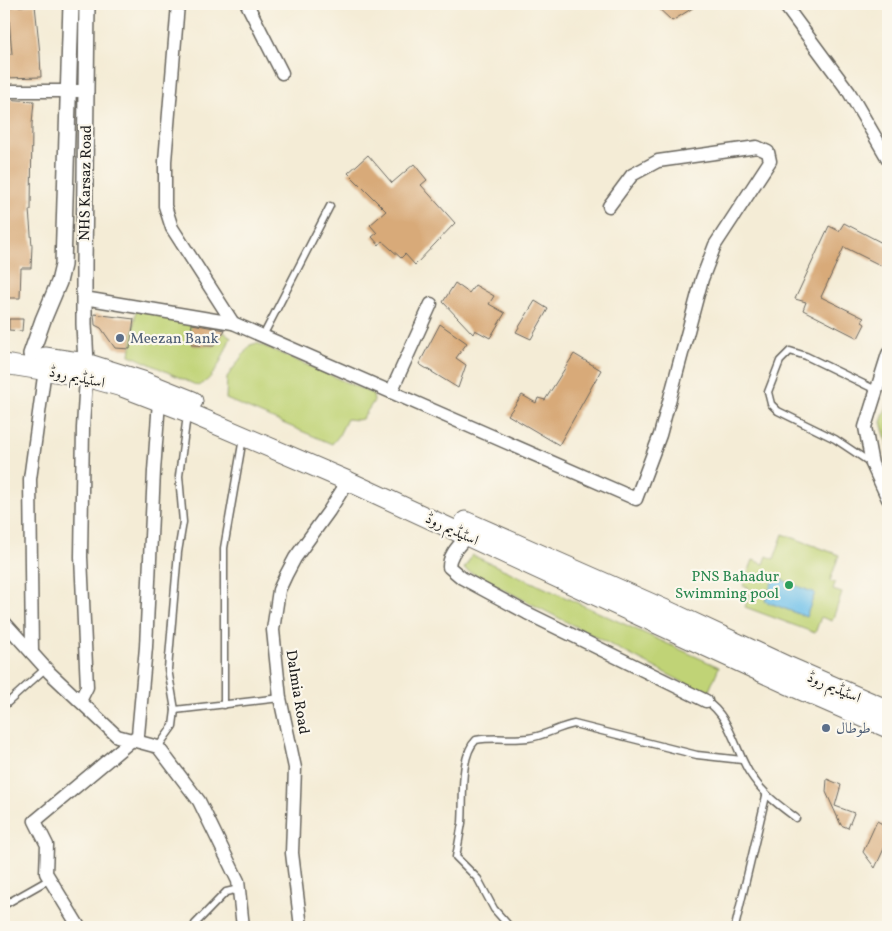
<svg xmlns="http://www.w3.org/2000/svg" width="892" height="931" viewBox="0 0 892 931" font-family="Vollkorn,Amiri,serif">
	<rect width="100%" height="100%" fill="#fbf7ec"/>
	<filter id="ink" filterUnits="userSpaceOnUse"><feTurbulence type="fractalNoise" baseFrequency=".02" numOctaves="2"/><feDisplacementMap in="SourceGraphic" scale="10" xChannelSelector="R" yChannelSelector="G"/><feConvolveMatrix kernelMatrix="1 2 1 2 8 2 1 2 1" color-interpolation-filters="sRGB"/></filter>
	<filter id="wash" filterUnits="userSpaceOnUse"><feTurbulence type="fractalNoise" baseFrequency=".0096" numOctaves="4" result="noise"/><feDisplacementMap in="SourceGraphic" scale="20" xChannelSelector="R" yChannelSelector="G"/><feGaussianBlur stdDeviation="1.12" result="paint"/><feColorMatrix in="noise" values="0 0 0 0 0 0 0 0 0 0 0 0 0 0 0 0 0 1.4 0 .05"/><feComposite in="paint" operator="in"/></filter>
	<g filter="url(#wash)">
		<rect width="100%" height="100%" fill="#f4ecd6"/>
		<g fill="#c0d376" stroke="#6e7849">
			<path d="M136 310 193 320 191 331 193 345 214 346 224 332 231 337C223 354 217 378 198 386L130 355Z"/>
			<polygon points="257,343 373,394 374,401 362,419 357,420 347,419 338,437 332,444 226,399 227,377 250,345"/>
			<polygon points="888,402 888,447 881,422"/>
			<polygon points="783,534 839,555 830,581 835,583 833,590 842,593 832,621 821,617 815,633 745,607 751,589 743,586 753,560 764,564 767,556 774,559"/>
			<polygon points="472,555 719,667 708,693 704,693 464,569"/>
		</g>
		<polygon fill="#70c1eb" stroke="#466e84" points="774,577 815,593 806,617 765,601"/>
		<g id="blocks">
			<g fill="#d8aa79">
				<polygon points="654,4 699,4 672,21"/>
				<polygon points="35,5 40,54 41,77 4,78 4,54 12,54 8,7"/>
				<polygon points="4,99 34,101 32,124 31,210 29,210 32,246 31,268 21,268 20,298 4,298"/>
				<polygon points="368,155 392,183 414,164 427,180 421,185 455,223 415,265 405,254 401,258 382,241 379,245 372,237 377,233 370,225 386,211 348,173"/>
				<polygon points="844,223 888,246 888,269 844,247 821,297 864,318 862,322 865,324 858,338 803,310 806,302 795,299 829,226 839,231"/>
				<polygon points="455,283 469,293 475,285 494,296 489,304 505,313 490,338 475,330 473,334 443,302"/>
				<polygon points="535,301 548,309 531,339 516,332"/>
				<polygon points="94,314 134,319 130,349 115,348 101,328 95,325"/>
				<polygon points="9,319 23,319 22,331 9,330"/>
				<polygon points="192,324 225,330 214,346 192,345 191,331"/>
				<polygon points="440,324 467,343 456,358 466,365 458,388 419,364"/>
				<polygon points="574,354 601,370 559,445 508,415 522,395 536,403 538,398 545,400"/>
				<polygon points="827,779 841,785 835,806 854,813 848,828 841,825 826,792"/>
				<polygon points="877,821 888,827 888,840 875,868 863,852"/>
			</g>
		</g>
	</g>
	<g filter="url(#ink)">
		<use href="#blocks" fill-opacity="0" stroke="#68655d" stroke-width="1"/>
		<g fill="none" stroke-linecap="round" stroke-linejoin="round">
			<defs>
				<g id="service">
					<polyline points="263,336 330,206"/>
					<polyline points="871,463 835,439 778,411 771,404 768,392 780,361 790,351 806,356 876,390"/>
					<path d="M706 701C730 716 735 749 749 772 763 794 776 803 796 818"/>
					<polyline points="224,705 224,548 243,438"/>
					<polyline points="4,706 46,668"/>
					<polyline points="175,710 280,698"/>
					<polyline points="158,747 173,726 175,710 168,669 178,552 183,522 179,476 187,415"/>
					<polyline points="4,905 50,879"/>
					<polyline points="194,927 195,924 226,892 239,889"/>
					<path d="M510 927 494 909 478 879 456 857C458 846 460 834 462 823 464 800 459 756 476 740 493 737 511 740 528 738 545 736 558 727 574 724L697 755 742 760"/>
					<polyline points="735,927 766,796"/>
				</g>
				<g id="minor">
					<polyline points="178,4 165,161 165,206 172,228 233,323"/>
					<polyline points="247,4 282,73"/>
					<polyline points="784,4 849,92 888,159"/>
					<polyline points="4,91 86,91"/>
					<polyline points="84,298 233,323 636,499 660,435 702,279 715,245 770,161 768,152 757,147 658,161 632,175 609,206"/>
					<polyline points="888,354 865,427 872,464 888,499"/>
					<polyline points="391,392 431,304"/>
					<path d="M467 536C459 546 449 554 449 567L462 578 527 613 706 701"/>
					<polyline points="4,622 50,673 117,736 158,747 199,801 238,881 243,927"/>
					<polyline points="32,653 30,479 45,369"/>
					<polyline points="80,701 87,687 81,557 83,428 86,377"/>
					<polyline points="79,927 46,873 47,845 35,821 138,735 146,647 154,471 159,401"/>
					<polyline points="301,927 292,853 295,768 280,698 273,630 279,590 286,575 295,558 329,511 348,481"/>
				</g>
				<g id="tertiary">
					<polyline points="31,354 43,320 59,282 63,265 71,4"/>
					<polyline points="86,363 84,324 84,264 87,4"/>
				</g>
				<g id="primary">
					<polyline points="45,357 86,363 143,381 193,401"/>
					<polyline points="4,364 86,377 122,387 187,412 348,481 787,684 888,728"/>
					<polyline points="465,521 664,609 787,666 888,710"/>
				</g>
			</defs>
			<use href="#service" stroke="#68655d" stroke-width="9"/>
			<use href="#minor" stroke="#68655d" stroke-width="15"/>
			<use href="#tertiary" stroke="#68655d" stroke-width="18"/>
			<use href="#primary" stroke="#68655d" stroke-width="21"/>
			<use href="#service" stroke="#fff" stroke-width="6"/>
			<use href="#minor" stroke="#fff" stroke-width="12"/>
			<use href="#tertiary" stroke="#fff" stroke-width="15"/>
			<use href="#primary" stroke="#fff" stroke-width="19"/>
		</g>
	</g>
	<g fill="#5c6f8a" stroke="#fbf7ec" stroke-width="2">
		<circle cx="120" cy="338" r="5"/>
		<circle cx="826" cy="728" r="5"/>
	</g>
	<circle fill="#2e9e5b" stroke="#fbf7ec" stroke-width="2" cx="789" cy="585" r="5"/>
	<g text-anchor="middle" stroke-width="4.5" stroke-linejoin="round" paint-order="stroke">
		<g font-size="15" fill="#1c1c1c" stroke="#fbf7ec">
			<text transform="translate(85 183) rotate(-89)" y="5">NHS Karsaz Road</text>
			<text transform="translate(77 377) rotate(12)" y="5">اسٹیڈیم روڈ</text>
			<text transform="translate(452 529) rotate(25)" y="5">اسٹیڈیم روڈ</text>
			<text transform="translate(834 687) rotate(23)" y="5">اسٹیڈیم روڈ</text>
			<text transform="translate(298 692) rotate(81)" y="5">Dalmia Road</text>
		</g>
		<g font-size="15" fill="#4e5e75" stroke="#fbf7ec" text-anchor="start">
			<text x="130" y="343">Meezan Bank</text>
			<text x="836" y="733">طوطال</text>
		</g>
		<g font-size="15" fill="#27864d" stroke="#fbf7ec" text-anchor="end">
			<text x="779" y="581">PNS Bahadur<tspan x="779" dy="17">Swimming pool</tspan></text>
		</g>
	</g>
	<rect width="892" height="931" fill="none" stroke="#fbf7ec" stroke-width="20"/>
</svg>
